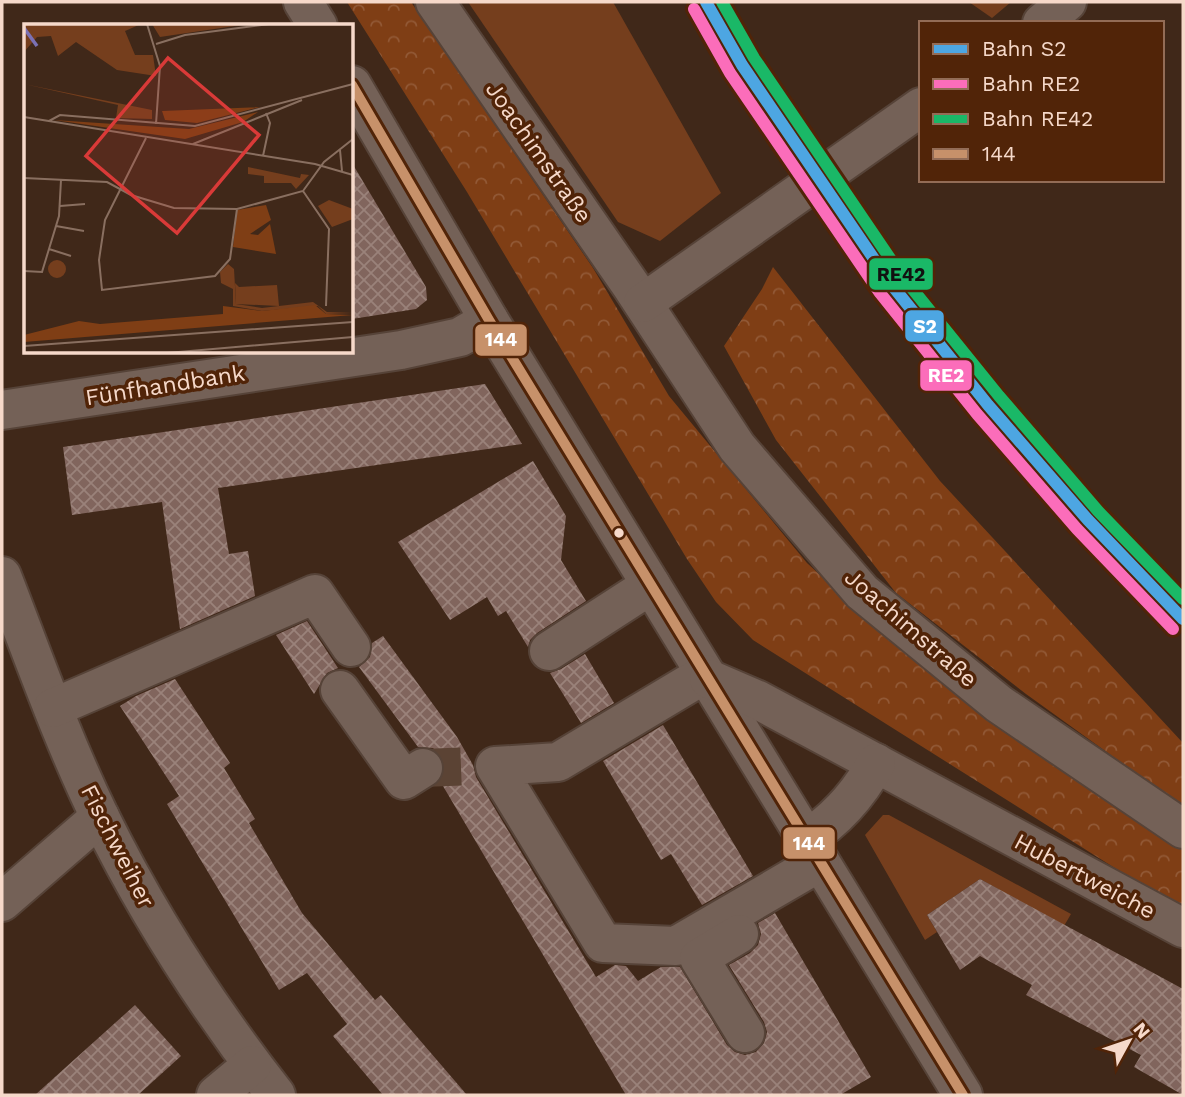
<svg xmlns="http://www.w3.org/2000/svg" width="1185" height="1097" viewBox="0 0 1185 1097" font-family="'Work Sans',sans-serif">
	<defs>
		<pattern id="forest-crowns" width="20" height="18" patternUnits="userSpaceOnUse" patternTransform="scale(1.75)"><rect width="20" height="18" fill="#7f3e15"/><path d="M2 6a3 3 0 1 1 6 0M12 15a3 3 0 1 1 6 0" fill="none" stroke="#925936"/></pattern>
		<pattern id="building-cross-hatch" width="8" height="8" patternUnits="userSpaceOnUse" patternTransform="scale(1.75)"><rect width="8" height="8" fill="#81655d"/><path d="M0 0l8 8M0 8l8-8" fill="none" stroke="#9a827a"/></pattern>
	</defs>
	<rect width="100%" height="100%" fill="#402819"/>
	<g fill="#753e1d">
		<polygon points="468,2 613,2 721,193 660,241 618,222"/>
		<polygon points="969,2 1011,2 992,18"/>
		<polygon points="883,815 889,815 1071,914 1064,926 980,879 927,915 937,932 925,940 865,835"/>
	</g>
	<g fill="url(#forest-crowns)">
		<polygon points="347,2 411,2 593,268 669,396 807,563 894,642 1183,849 1183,911 753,640 716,602 687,559 467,192"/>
		<polygon points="773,267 940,481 1183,743 1183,807 1026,694 896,593 776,440 724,346 762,289"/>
	</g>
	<g fill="url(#building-cross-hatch)">
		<polygon points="352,163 426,287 427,300 416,309 352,319"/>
		<polygon points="485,384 522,444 218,488 229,554 248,551 255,596 180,629 162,502 72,515 63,447"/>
		<polygon points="533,461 566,516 561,560 586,601 537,633 530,640 528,647 506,611 498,616 487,597 450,620 398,542"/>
		<polygon points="307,621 338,668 327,673 314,694 276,635"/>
		<polygon points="383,636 457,737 473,765 476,777 596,977 615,965 626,966 638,981 661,967 680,967 727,1045 735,1052 745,1055 756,1052 764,1043 767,1032 764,1022 729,965 750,953 758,945 761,934 758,923 775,913 871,1077 840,1095 626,1095 440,781 445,768 442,757 433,748 418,747 359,667 370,657 372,643"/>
		<polygon points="585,654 614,703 581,723 550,673 561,669"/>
		<polygon points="175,679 230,763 224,768 255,819 249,823 302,913 375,1000 381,995 467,1095 383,1095 333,1036 347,1024 307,973 279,990 167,804 179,796 120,706 136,696"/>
		<polygon points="663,725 753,876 702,905 671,854 661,860 603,761"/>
		<polygon points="980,879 1183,989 1183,1095 1134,1067 1141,1055 1026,995 1032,985 980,956 960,970 927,915"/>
		<polygon points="135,1005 181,1056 138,1095 35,1095"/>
	</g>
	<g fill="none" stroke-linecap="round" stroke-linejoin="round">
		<polyline stroke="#5b4334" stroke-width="38" stroke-dasharray="38 19" stroke-linecap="butt" points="423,768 477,766"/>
		<defs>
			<g id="minor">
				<polyline points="303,2 318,26"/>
				<polyline points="435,2 632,287 737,447 862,592 999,704 1183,829"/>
				<polyline points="1042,23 1067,2"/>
				<polyline points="352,85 489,320 963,1095"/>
				<polyline points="643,303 921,107"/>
				<polyline points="2,410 401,350 460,337 489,320"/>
				<path d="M2 576C33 656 62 739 100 817 148 915 209 1009 276 1095"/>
				<polyline points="549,651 651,585"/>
				<polyline points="705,674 558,762 495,766 603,943 676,946 820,862"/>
				<polyline points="709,679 758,700 1183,928"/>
				<polyline points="340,690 404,780 423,768"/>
				<polyline points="53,708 315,594 351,647"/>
				<path d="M806 839C836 820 859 794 876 763"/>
				<polyline points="2,902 100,817"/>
				<polyline points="739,934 699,958 745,1033"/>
				<polyline points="216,1095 252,1065"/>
			</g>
		</defs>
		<use href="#minor" stroke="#564338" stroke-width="42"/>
		<use href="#minor" stroke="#746157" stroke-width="38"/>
		<defs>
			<polyline id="bus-1" points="352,85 489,320 963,1095"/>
		</defs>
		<use href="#bus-1" stroke="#512408" stroke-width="16"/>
		<use href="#bus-1" stroke="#c7916a" stroke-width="10"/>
		<defs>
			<polyline id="rail-1" points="706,2 742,65 891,284 988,405 1088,520 1183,619"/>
			<polyline id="rail-2" points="694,9 730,73 880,293 977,414 1077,529 1173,629"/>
			<polyline id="rail-3" points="722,2 754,58 902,276 999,396 1098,511 1183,599"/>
		</defs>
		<use href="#rail-1" stroke="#512408" stroke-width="18"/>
		<use href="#rail-2" stroke="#512408" stroke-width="18"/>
		<use href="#rail-3" stroke="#512408" stroke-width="18"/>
		<use href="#rail-1" stroke="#4da6e2" stroke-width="12"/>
		<use href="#rail-2" stroke="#fb6dba" stroke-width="12"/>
		<use href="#rail-3" stroke="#1ab867" stroke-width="12"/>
	</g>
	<circle fill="#f6d9ca" stroke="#512408" stroke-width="2.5" cx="619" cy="533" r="6"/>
	<g text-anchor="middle" stroke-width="7" stroke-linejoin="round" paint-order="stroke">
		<g font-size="23" fill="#f6d9ca" stroke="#512408">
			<text transform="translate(539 152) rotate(55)" y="8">Joachimstraße</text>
			<text transform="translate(165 385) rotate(-9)" y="8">Fünfhandbank</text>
			<text transform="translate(911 628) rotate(41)" y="8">Joachimstraße</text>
			<text transform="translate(118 846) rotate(63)" y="8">Fischweiher</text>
			<text transform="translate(1085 876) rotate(28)" y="8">Hubertweiche</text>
		</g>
	</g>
	<g transform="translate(24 24)">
		<rect width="329" height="329" fill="#402819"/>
		<path d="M0 0H117L101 7 111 31H129L132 52 93 46 52 18 34 32 27 12 13 13 0 28ZM128 0H224L136 13ZM0 60 128 86V95L92 94 94 81ZM224 143 276 154 277 150 285 151 272 165 267 159H240V152L224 150ZM305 176 329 185V195L308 203 294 182ZM24 245a9 9 0 1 1 18 0a9 9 0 1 1-18 0ZM204 240 210 245 212 280 238 284 289 278 303 288 329 289 302 290 294 282 238 287 209 282V265L197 259 196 248Z" fill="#753e1d"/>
		<path d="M236 83 173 99 141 96 138 87ZM234 88 219 98 161 115 30 96 165 105ZM242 181 247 196 226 210 234 211 246 200 252 230 209 223 213 186ZM291 281 302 290 329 291 0 318V311L55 297 76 300 199 290V282L238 287Z" fill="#7f3e15"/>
		<path d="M211 259 215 263 253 261 255 282 212 280Z" fill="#753e1d"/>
		<path fill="none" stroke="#7b71b4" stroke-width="3.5" d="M0 4 13 22"/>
		<path fill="none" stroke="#896f60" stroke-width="2" d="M123 0 136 42 132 100M132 20 161 11 245 0M0 93 291 140 329 151M25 97 36 91 171 102 329 60M122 114 81 196 75 236 78 266 191 252 206 235 213 185M169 120 278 76M316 126 318 147M239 132 246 99 242 89M0 154 83 158 107 171 150 184 213 185 279 167 300 138 329 115M279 167 305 205 302 282M36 182 61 180M32 202 60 207M25 225 47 232M0 247 18 248 35 192 37 156M0 322 329 298M143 329 329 313"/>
		<path fill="#d93a38" fill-opacity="0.15" stroke="#d93a38" stroke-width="3.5" d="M144 34 235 111 153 209 62 132Z"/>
		<rect width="329" height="329" fill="none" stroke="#f6d9ca" stroke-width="3.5"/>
	</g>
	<g stroke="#512408" stroke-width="2.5">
		<rect x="868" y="257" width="66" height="34" rx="7" fill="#1ab867"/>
		<rect x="904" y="309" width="41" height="34" rx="7" fill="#4da6e2"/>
		<rect x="474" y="323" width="54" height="34" rx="7" fill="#c7916a"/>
		<rect x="919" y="359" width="54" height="33" rx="7" fill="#fb6dba"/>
		<rect x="782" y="826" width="54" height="34" rx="7" fill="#c7916a"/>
	</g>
	<g font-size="19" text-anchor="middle" font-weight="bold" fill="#fff">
		<text x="925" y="333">S2</text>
		<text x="501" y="346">144</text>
		<text x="946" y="382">RE2</text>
		<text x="809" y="850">144</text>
	</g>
	<g font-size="19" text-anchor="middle" font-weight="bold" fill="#111">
		<text x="901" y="281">RE42</text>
	</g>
	<rect width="1185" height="1097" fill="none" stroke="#f6d9ca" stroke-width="7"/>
	<rect x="919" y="21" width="245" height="161" fill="#512408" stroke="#936c56" stroke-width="2"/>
	<rect x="933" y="44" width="35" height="10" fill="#4da6e2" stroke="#936c56" stroke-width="2"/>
	<text x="982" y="56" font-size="21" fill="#f6d9ca">Bahn S2</text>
	<rect x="933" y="79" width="35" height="10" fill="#fb6dba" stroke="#936c56" stroke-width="2"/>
	<text x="982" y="91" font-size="21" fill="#f6d9ca">Bahn RE2</text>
	<rect x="933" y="114" width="35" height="10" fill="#1ab867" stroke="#936c56" stroke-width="2"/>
	<text x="982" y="126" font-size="21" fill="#f6d9ca">Bahn RE42</text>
	<rect x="933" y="149" width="35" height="10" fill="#c7916a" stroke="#936c56" stroke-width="2"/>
	<text x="982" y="161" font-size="21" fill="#f6d9ca">144</text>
	<g transform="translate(1129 1041) rotate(50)" stroke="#512408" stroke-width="5" paint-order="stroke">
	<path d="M0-5L12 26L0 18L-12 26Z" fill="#f6d9ca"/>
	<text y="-10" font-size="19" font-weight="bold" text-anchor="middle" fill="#f6d9ca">N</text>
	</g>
</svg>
